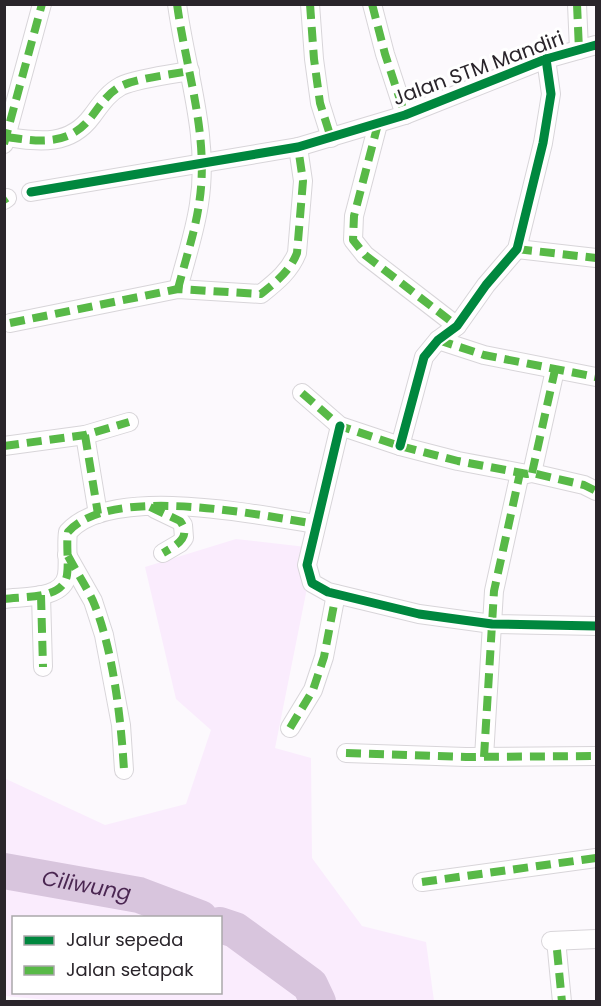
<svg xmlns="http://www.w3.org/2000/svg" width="601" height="1006" viewBox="0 0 601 1006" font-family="Poppins,sans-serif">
	<rect width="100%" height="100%" fill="#fcf9fd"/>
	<path fill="#faecfd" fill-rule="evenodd" d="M236 539 315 548 275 748 311 758 312 858 362 926 426 942 434 1001 70 1002 5 996 4 778 105 825 186 804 211 730 176 699 145 567ZM14 918H220V992H14Z"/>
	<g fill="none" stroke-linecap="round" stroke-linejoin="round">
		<g stroke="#d8c5dd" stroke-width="36">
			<path id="s1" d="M4 871 139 895 200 918"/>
			<polyline points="220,925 235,930 310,985 318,1002"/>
		</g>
		<defs>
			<g id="minor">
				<path d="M177 4C186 71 210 136 199 204 195 232 185 261 178 289"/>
				<polyline points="310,4 314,59 320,103 331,138"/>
				<polyline points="372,4 385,54 405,115"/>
				<polyline points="577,4 579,50"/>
				<polyline points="378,124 354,216 353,240 365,255 457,326"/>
				<path d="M7 137C40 142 70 146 92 116 101 104 108 93 121 86 135 79 172 74 190 71"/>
				<polyline points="4,144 42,4"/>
				<polyline points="31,192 298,147 405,115 546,59 596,45"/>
				<polyline points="4,200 7,198"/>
				<polyline points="517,249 596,258"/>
				<path d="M10 323 178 289 261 294C276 282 290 271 297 253L303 181 298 147"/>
				<polyline points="438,340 484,355 596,377"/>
				<polyline points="302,393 340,426 400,446 458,461 527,474 532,473 584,485 596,491"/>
				<polyline points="340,426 307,565 312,583 328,592 419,614 492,624 596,626"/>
				<polyline points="85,435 98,514"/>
				<polyline points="4,446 85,435 129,422"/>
				<polyline points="400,446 424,357 438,340 457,326 486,285 517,249 543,143 551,94 546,59"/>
				<polyline points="532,473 555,370"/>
				<polyline points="155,509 180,521 183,525 184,538 180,543 163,553"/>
				<polyline points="67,555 93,601 104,635 121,725 124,770"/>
				<polyline points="41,595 43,667"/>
				<path d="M4 599C23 596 63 600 67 575 69 561 66 546 68 532 111 484 259 515 316 524"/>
				<polyline points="290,728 313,690 324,657 336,594"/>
				<polyline points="346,753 466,757 596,756"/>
				<polyline points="484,757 494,591 520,473"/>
				<polyline points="422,882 596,858"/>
				<polyline points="551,941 596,939"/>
				<polyline points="557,950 562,1002"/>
			</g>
		</defs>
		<use href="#minor" stroke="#d8d5d9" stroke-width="20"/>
		<use href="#minor" stroke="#fffeff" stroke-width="18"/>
		<g stroke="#58b947" stroke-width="8" stroke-dasharray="15 8" stroke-linecap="butt">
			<path d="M177 4C186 71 210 136 199 204 195 232 185 261 178 289"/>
			<polyline points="310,4 314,59 320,103 331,138"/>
			<polyline points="372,4 385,54 405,115"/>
			<polyline points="577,4 579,50"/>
			<polyline points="378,124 354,216 353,240 365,255 457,326"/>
			<path d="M7 137C40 142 70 146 92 116 101 104 108 93 121 86 135 79 172 74 190 71"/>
			<polyline points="4,144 42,4"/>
			<polyline points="4,200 7,198"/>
			<polyline points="517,249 596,258"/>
			<path d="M10 323 178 289 261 294C276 282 290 271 297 253L303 181 298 147"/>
			<polyline points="438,340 484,355 596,377"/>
			<polyline points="302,393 340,426 400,446 458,461 527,474 532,473 584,485 596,491"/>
			<polyline points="85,435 98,514"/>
			<polyline points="4,446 85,435 129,422"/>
			<polyline points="532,473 555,370"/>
			<path d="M150 507 180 521C192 537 177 545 163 553"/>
			<path d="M68 556C76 571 86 586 93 601 113 648 121 719 124 770"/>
			<polyline points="41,595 43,667"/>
			<path d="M4 599C23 596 63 600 67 575 69 561 66 546 68 532 111 484 259 515 316 524"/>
			<polyline points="290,728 313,690 324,657 336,594"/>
			<polyline points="346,753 466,757 596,756"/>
			<polyline points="484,757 494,591 520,473"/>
			<polyline points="422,882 596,858"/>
			<polyline points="557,950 562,1002"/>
		</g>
		<defs>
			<g id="cycleway">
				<polyline points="31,192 298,147 405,115 546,59 596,45"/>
				<polyline points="340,426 307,565 312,583 328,592 419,614 492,624 596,626"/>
				<polyline points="400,446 424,357 438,340 457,326 486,285 517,249 543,143 551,94 546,59"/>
			</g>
		</defs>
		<use href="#cycleway" stroke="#fff" stroke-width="13"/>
		<use href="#cycleway" stroke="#00873e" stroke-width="9"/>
	</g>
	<g text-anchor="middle" stroke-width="6" stroke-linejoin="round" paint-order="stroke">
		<g font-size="20" fill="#2a252b" stroke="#fff">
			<text transform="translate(478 68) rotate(-20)" y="7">Jalan STM Mandiri</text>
		</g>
		<g font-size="21" font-style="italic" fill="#4b2752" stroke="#fff">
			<text dy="7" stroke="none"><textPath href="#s1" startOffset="84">Ciliwung</textPath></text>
		</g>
	</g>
	<rect width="601" height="1006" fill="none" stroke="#2a252b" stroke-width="12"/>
	<rect x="12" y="916" width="210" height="78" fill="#ffffff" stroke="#aaa8aa" stroke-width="1.5"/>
	<rect x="24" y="936" width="30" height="9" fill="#00873e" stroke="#aaa8aa" stroke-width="1.5"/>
	<text x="66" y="946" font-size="18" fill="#2a252b">Jalur sepeda</text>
	<rect x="24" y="966" width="30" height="9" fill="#58b947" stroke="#aaa8aa" stroke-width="1.5"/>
	<text x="66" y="976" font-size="18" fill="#2a252b">Jalan setapak</text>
</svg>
